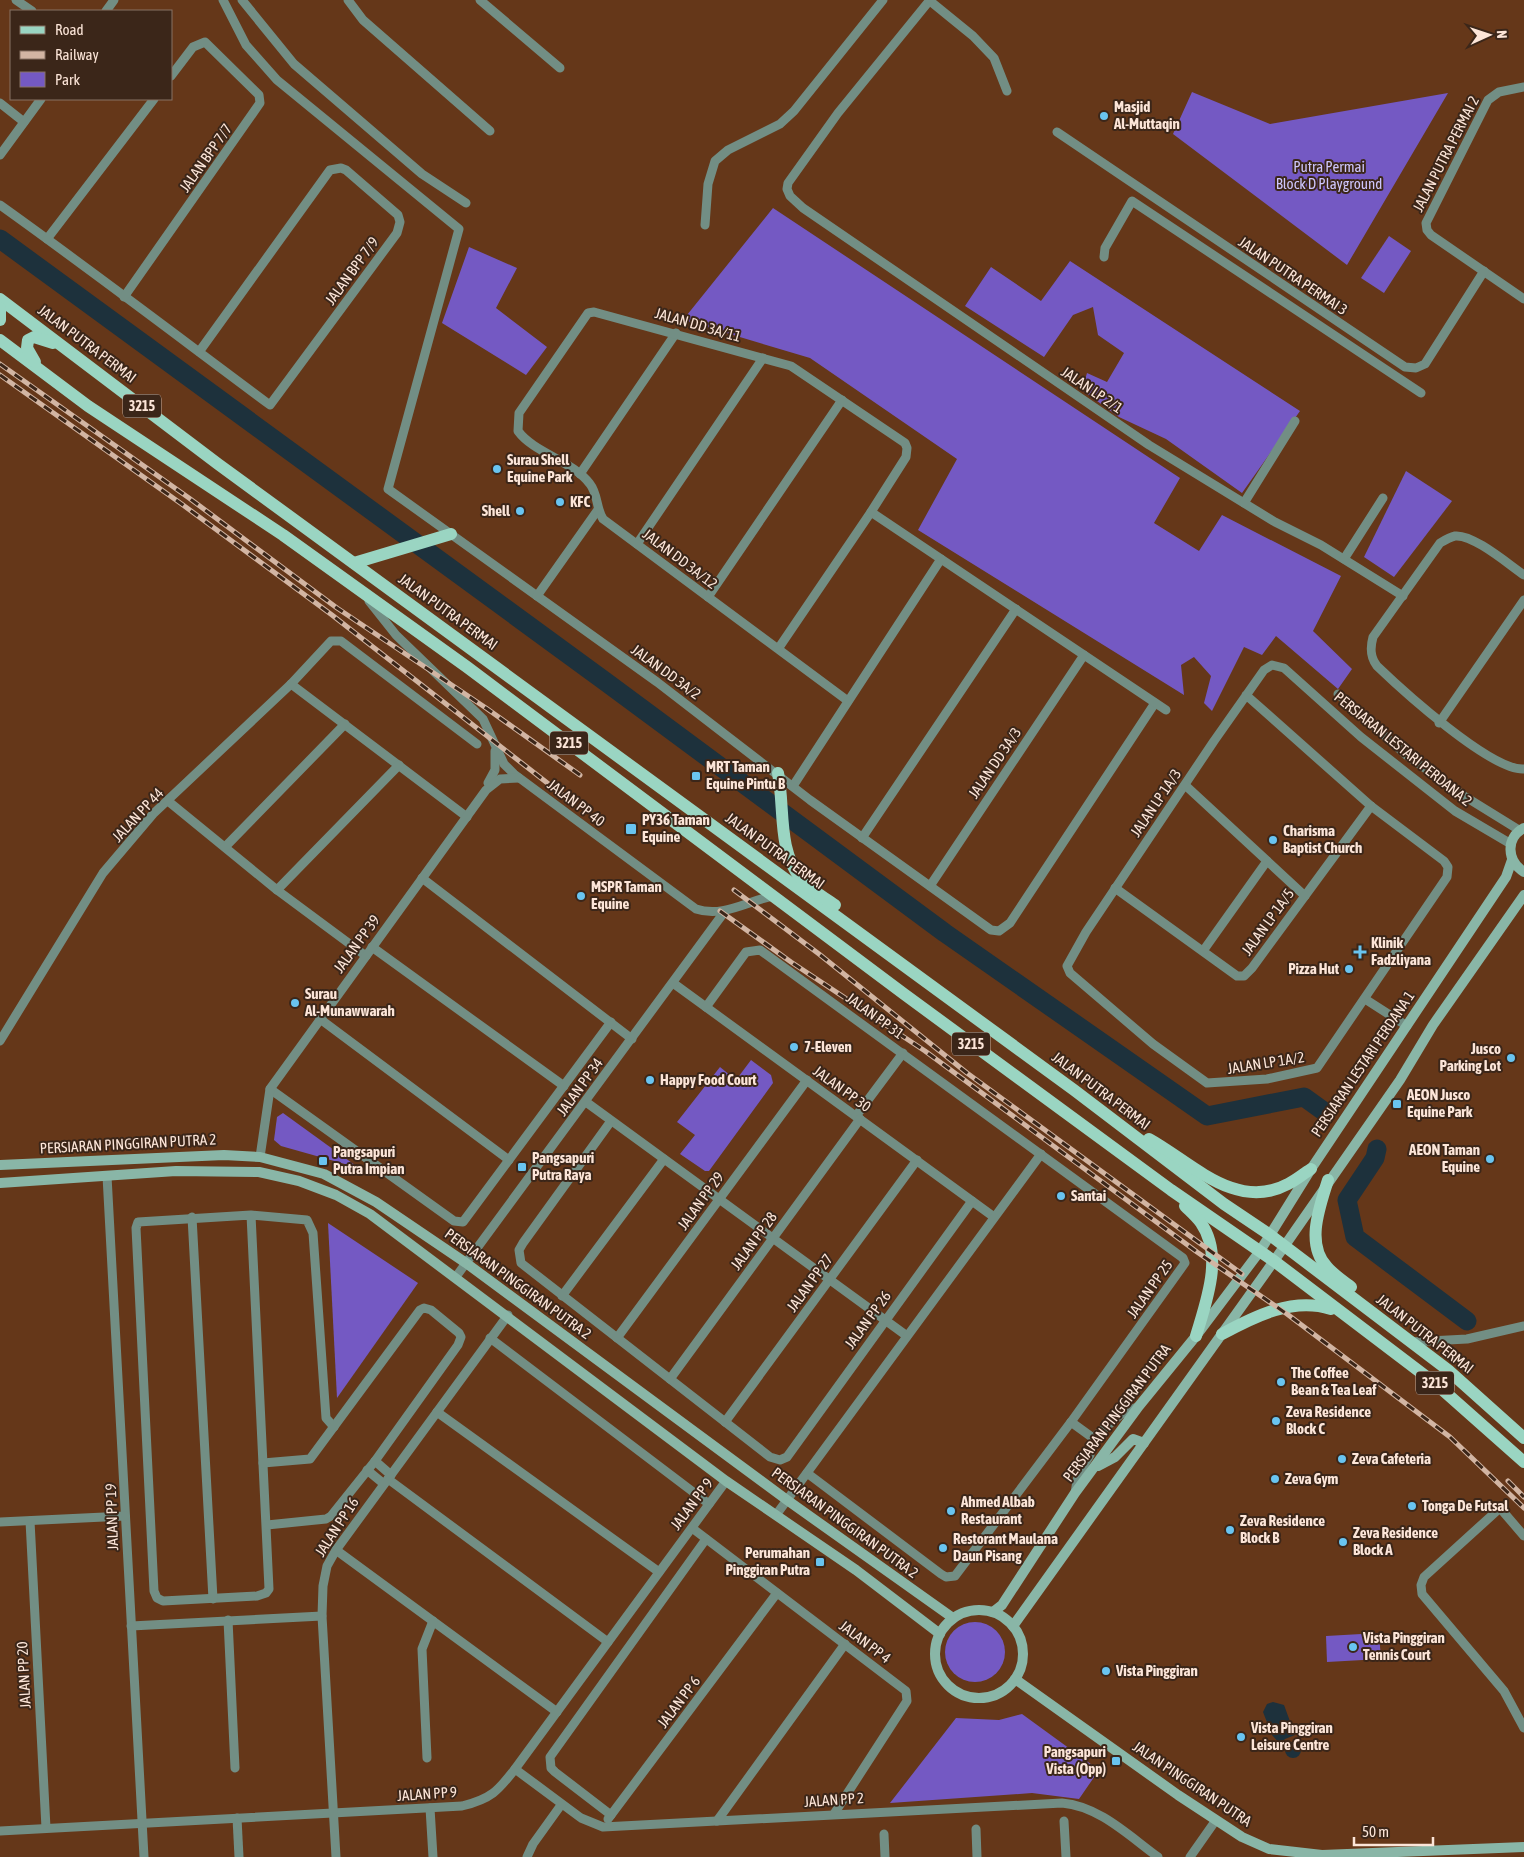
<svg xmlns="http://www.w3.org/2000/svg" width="1524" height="1857" viewBox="0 0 1524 1857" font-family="'Asap Condensed',sans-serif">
	<rect width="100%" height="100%" fill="#653719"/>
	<g fill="#7459c3">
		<polygon points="1192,92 1270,124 1448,93 1347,265 1173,134"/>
		<polygon points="773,208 1180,478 1154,523 1199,551 1222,515 1341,576 1313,631 1352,669 1338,689 1276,636 1262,655 1244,647 1212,711 1204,703 1211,676 1194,657 1181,665 1184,695 918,530 957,459 810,358 683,320"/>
		<polygon points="1389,236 1411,251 1384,293 1361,278"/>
		<polygon points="469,247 517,268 496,308 547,347 526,375 442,323"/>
		<polygon points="1070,261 1300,411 1242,493 1166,439 1119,417 1082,390 1087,373 1107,382 1124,353 1098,335 1093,307 1073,315 1044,357 965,306 991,267 1041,301"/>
		<polygon points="1406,471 1452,501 1394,577 1364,557"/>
		<polygon points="751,1060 771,1075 773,1083 709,1171 705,1171 680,1154 695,1135 677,1122 720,1067 736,1080"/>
		<polygon points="283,1113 359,1168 281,1146 274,1140 277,1117"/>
		<polygon points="328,1223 418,1283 337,1398"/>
		<circle cx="975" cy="1652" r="30"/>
		<polygon points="1379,1633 1381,1659 1327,1662 1326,1636"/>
		<polygon points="1022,1714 1099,1770 1079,1799 1032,1793 890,1803 956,1718 999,1720"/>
	</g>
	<g fill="#1d313c">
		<polygon points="1273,1702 1284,1705 1295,1735 1285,1739 1280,1744 1272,1735 1263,1712 1267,1704"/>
		<circle cx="1293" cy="1750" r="8"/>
	</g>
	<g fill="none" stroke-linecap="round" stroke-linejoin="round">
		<g stroke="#1d313c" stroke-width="19">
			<polyline points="0,239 606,682 945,933 1207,1116 1304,1097 1322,1110"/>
			<polyline points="1377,1149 1375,1158 1347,1200 1355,1237 1467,1321"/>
		</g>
		<g stroke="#728e84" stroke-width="9">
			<polyline points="16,0 32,11"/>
			<polyline points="223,0 246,45 277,80 459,229 388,489 657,682 810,800 991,930 999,931 1010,923 1155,703"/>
			<polyline points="242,0 294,64 422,174 466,203"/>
			<polyline points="348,0 363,20 490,131"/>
			<polyline points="480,0 560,68"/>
			<polyline points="930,0 838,113 788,183 787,189 790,196 803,208 1149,445 1275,522 1321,545 1403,596"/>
			<polyline points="930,1 973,36 994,58 1007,91"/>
			<polyline points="106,11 114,0"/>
			<polyline points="1524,87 1499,92 1488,100 1426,223 1427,230 1431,235 1524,299"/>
			<polyline points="0,103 24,122"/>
			<polyline points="1057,132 1405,367 1416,368 1425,364 1484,271"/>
			<polyline points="0,155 41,99"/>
			<path d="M0 205C91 270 180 338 270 405L397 233 400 222 398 215 346 170 341 168 330 170 199 352"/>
			<polyline points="705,225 708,184 715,161 728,150 780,124 794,111 883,0"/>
			<polyline points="47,239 154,99"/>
			<polyline points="1104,257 1105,248 1132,201 1421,393"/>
			<polyline points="124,297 260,103 259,95 205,42 193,47 171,76"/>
			<polyline points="580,474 676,333"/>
			<polyline points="1244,503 1295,421"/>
			<polyline points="871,512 1166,710"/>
			<polyline points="637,544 763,358"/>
			<polyline points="1344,559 1383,498"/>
			<path d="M1524 575C1508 564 1473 534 1455 536 1450 537 1445 540 1440 543L1373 637C1370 648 1370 657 1377 666 1402 690 1491 771 1524 769"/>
			<polyline points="537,596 597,511"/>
			<polyline points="708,597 842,400"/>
			<path d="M369 601 396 635 483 719 504 764 514 774 696 909C723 918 747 901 773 896"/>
			<path d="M778 649 871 512 906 457 907 448 905 443 791 366 594 312 588 313 519 413 518 431C534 453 573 461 590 484 598 494 596 508 603 519L848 701"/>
			<polyline points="291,684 467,817"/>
			<polyline points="1338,694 1405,754 1464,796 1519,830"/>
			<polyline points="1246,695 1371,806 1444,861 1448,867 1447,877 1317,1068 1267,1079 1207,1083 1153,1044 1070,973 1067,966 1086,932 1214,741 1264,670 1272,665 1284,668 1361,737 1455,811 1511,844"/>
			<polyline points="1439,723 1524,600"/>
			<polyline points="488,783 495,770 495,751"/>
			<polyline points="1185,785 1305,896"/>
			<polyline points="793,786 941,559"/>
			<polyline points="168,801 277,890 366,956"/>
			<polyline points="862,838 1016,609"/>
			<polyline points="225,847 345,724"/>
			<polyline points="422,878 632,1039"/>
			<polyline points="930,886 1084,655"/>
			<polyline points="1115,888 1237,976 1244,976 1252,968 1371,806"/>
			<polyline points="277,890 399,765"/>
			<polyline points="372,947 564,1086"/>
			<polyline points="1203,951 1267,861"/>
			<polyline points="673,983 994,1217"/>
			<polyline points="1365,999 1407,1026"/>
			<polyline points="706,1007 746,952 760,950 1183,1258 1185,1263 1071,1422 955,1576 946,1577 941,1574 807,1473"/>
			<polyline points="320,1019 509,1160"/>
			<polyline points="0,1041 103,873 153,814 291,684 331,641 341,641 477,744"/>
			<polyline points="270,1089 454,1221 463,1222 611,1022"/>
			<polyline points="586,1102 907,1336"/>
			<polyline points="856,1116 903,1053"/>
			<polyline points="611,1121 523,1243 519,1250 521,1263 770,1457 780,1460 787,1457 972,1201"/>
			<polyline points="260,1157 270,1089 486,790 500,779 519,778"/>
			<polyline points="107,1176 144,1857"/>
			<polyline points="251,1215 269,1589 266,1593 257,1596 163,1601 157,1598 154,1591 136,1228 138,1222 251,1215 307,1220 313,1233 326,1418 334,1427"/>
			<polyline points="192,1217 213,1599"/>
			<polyline points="455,1278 725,911"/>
			<polyline points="562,1296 664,1159"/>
			<polyline points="490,1338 709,1504"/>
			<polyline points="617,1338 807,1080"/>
			<polyline points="1410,1342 1467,1339 1524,1326"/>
			<polyline points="670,1379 860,1119"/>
			<polyline points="437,1412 659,1572"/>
			<polyline points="725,1422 917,1160"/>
			<polyline points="1071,1422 1093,1438"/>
			<polyline points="1093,1438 1120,1415 1137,1407"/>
			<polyline points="375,1461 391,1475"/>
			<polyline points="263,1463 310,1459 420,1310 424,1308 431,1310 459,1333 461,1337 458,1345 375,1461 331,1516 326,1519 267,1525"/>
			<polyline points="367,1470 384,1484"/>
			<polyline points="388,1479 608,1642"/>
			<polyline points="1075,1493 1078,1475 1090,1455 1093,1438"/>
			<polyline points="776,1515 1041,1154"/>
			<polyline points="30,1521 46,1828"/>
			<polyline points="0,1522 125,1516"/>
			<polyline points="692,1528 906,1691 907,1701 834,1814"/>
			<polyline points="1524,1536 1500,1508 1424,1577 1421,1585 1422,1594 1504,1691 1524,1728"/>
			<polyline points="336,1550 557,1712"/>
			<polyline points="228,1620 235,1768"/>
			<polyline points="131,1626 322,1616"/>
			<polyline points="427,1758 422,1649 433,1621"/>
			<path d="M515 1769 581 1818 603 1827 1062 1803C1099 1806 1129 1836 1158 1857"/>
			<polyline points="430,1808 433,1857"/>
			<polyline points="611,1815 555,1772 551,1768 550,1757 706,1539"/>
			<polyline points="237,1818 239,1857"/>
			<polyline points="608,1819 777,1593"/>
			<polyline points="717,1821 845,1644"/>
			<polyline points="1064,1821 1066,1857"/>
			<polyline points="976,1829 977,1857"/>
			<path d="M0 1831 462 1806C491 1799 498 1791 515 1769L726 1481"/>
			<polyline points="884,1834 885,1857"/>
			<polyline points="336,1857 322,1616 323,1586 327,1566 336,1550 508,1315"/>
			<polyline points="527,1857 533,1844 561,1805"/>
			<polyline points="1190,1857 1216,1820"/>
		</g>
		<g stroke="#89b6a7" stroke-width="10">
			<path d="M1524 828C1505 838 1507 861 1524 872"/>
			<polyline points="0,1165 224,1155 260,1157 324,1174 376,1202 466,1263 787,1500 953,1618"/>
			<polyline points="0,1183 176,1171 259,1172 299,1181 336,1195 370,1214 726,1481 856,1570 940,1634"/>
			<polyline points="1098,1466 1115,1457 1133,1439 1144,1443"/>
			<circle cx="979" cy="1654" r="44"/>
			<polyline points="993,1612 1002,1605 1075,1493 1139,1406 1196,1336 1260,1251 1311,1169 1506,877 1512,860"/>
			<polyline points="1013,1626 1274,1261 1400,1080 1433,1025 1524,895"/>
			<polyline points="1015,1679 1178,1795 1242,1837 1269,1849 1322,1855 1524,1847"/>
		</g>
		<g stroke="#9ad5c2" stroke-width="12">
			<polyline points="0,299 218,464 1074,1090 1224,1204 1270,1235 1448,1370 1524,1438"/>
			<polyline points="0,308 0,320"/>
			<polyline points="0,340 88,406 283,535 467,667 904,994 1171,1190 1274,1261 1436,1384 1524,1462"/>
			<polyline points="35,362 27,348 28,340 34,337 53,343"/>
			<polyline points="354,563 451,534"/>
			<path d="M778 773C785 808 777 849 801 879 808 889 824 897 835 905"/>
			<path d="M1149 1139C1191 1162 1236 1212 1288 1184 1296 1180 1303 1174 1311 1169"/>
			<path d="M1328 1180C1320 1206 1305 1244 1327 1267 1334 1275 1343 1281 1351 1287"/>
			<path d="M1185 1206C1191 1212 1197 1217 1201 1223 1224 1256 1206 1302 1196 1336"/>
			<path d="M1222 1334C1255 1316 1293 1297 1331 1309"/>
		</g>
		<defs>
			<g id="rail">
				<polyline points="0,364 189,498 337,608 486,708 580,775"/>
				<polyline points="0,375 183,505 332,615 564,796"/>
				<polyline points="734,890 819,954 967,1073 1242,1274"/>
				<polyline points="720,911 791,962 925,1051 1197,1252 1287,1314 1450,1437 1524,1508"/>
				<polyline points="1508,1481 1524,1497"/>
			</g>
		</defs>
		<use href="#rail" stroke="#d2b5a3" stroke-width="5"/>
		<use href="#rail" stroke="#3b2619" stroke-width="3" stroke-dasharray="9" stroke-linecap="butt"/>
	</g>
	<g fill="#69c4f0" stroke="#3b2619" stroke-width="2">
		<circle cx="1104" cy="116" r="5"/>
		<circle cx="497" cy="469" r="5"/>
		<circle cx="560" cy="502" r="5"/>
		<circle cx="520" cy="511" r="5"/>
		<rect x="691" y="771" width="10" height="10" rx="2.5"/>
		<rect x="625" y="823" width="12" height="12" rx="2.5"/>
		<circle cx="1273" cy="840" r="5"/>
		<circle cx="581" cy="896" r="5"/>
		<path d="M1357.5 944.5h5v5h5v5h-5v5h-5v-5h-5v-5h5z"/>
		<circle cx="1349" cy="969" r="5"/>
		<circle cx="295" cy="1003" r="5"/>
		<circle cx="794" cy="1047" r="5"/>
		<circle cx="1511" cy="1058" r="5"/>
		<circle cx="650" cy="1080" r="5"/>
		<rect x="1392" y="1099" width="10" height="10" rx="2.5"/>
		<circle cx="1490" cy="1159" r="5"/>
		<rect x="318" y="1156" width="10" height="10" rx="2.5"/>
		<rect x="517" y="1162" width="10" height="10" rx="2.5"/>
		<circle cx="1061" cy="1196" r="5"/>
		<circle cx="1281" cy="1382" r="5"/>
		<circle cx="1276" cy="1421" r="5"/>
		<circle cx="1342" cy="1459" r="5"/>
		<circle cx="1275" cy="1479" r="5"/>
		<circle cx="1412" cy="1506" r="5"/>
		<circle cx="951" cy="1511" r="5"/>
		<circle cx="1230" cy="1530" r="5"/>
		<circle cx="1343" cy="1542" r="5"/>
		<circle cx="943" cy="1548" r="5"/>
		<rect x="815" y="1557" width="10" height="10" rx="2.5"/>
		<circle cx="1353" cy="1647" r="5"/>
		<circle cx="1106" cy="1671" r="5"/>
		<circle cx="1241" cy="1737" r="5"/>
		<rect x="1111" y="1756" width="10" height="10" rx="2.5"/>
	</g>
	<g text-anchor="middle" stroke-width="4" stroke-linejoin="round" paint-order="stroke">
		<g fill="#3b2619" stroke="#c2ac9f" stroke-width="1">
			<rect x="123" y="394.5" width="38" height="23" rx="4"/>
			<rect x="550" y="731.5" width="38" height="23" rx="4"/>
			<rect x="952" y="1032.5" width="38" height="23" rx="4"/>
			<rect x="1416" y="1371.5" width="38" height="23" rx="4"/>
		</g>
		<g font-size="14" font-weight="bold" fill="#fce5d8">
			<text x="142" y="411">3215</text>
			<text x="569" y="748">3215</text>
			<text x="971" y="1049">3215</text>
			<text x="1435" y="1388">3215</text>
		</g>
		<g font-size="15" font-weight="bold" fill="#fce5d8" stroke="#3b2619" text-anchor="start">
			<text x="1114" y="112">Masjid<tspan x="1114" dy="17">Al-Muttaqin</tspan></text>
			<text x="507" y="465">Surau Shell<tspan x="507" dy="17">Equine Park</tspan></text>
			<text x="570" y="507">KFC</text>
			<text x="510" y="516" text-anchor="end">Shell</text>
			<text x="706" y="772">MRT Taman<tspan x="706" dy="17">Equine Pintu B</tspan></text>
			<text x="642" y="825">PY36 Taman<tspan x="642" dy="17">Equine</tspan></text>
			<text x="1283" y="836">Charisma<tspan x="1283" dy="17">Baptist Church</tspan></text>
			<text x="591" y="892">MSPR Taman<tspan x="591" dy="17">Equine</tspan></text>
			<text x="1371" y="948">Klinik<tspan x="1371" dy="17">Fadzliyana</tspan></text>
			<text x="1339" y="974" text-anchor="end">Pizza Hut</text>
			<text x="305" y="999">Surau<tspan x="305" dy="17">Al-Munawwarah</tspan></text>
			<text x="804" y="1052">7-Eleven</text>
			<text x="1501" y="1054" text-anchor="end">Jusco<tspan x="1501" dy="17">Parking Lot</tspan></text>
			<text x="660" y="1085">Happy Food Court</text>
			<text x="1407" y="1100">AEON Jusco<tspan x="1407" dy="17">Equine Park</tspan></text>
			<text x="1480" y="1155" text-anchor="end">AEON Taman<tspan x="1480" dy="17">Equine</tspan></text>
			<text x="333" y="1157">Pangsapuri<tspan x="333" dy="17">Putra Impian</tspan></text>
			<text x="532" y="1163">Pangsapuri<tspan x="532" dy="17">Putra Raya</tspan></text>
			<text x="1071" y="1201">Santai</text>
			<text x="1291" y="1378">The Coffee<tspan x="1291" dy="17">Bean &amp; Tea Leaf</tspan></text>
			<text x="1286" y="1417">Zeva Residence<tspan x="1286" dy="17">Block C</tspan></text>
			<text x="1352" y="1464">Zeva Cafeteria</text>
			<text x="1285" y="1484">Zeva Gym</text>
			<text x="961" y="1507">Ahmed Albab<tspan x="961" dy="17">Restaurant</tspan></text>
			<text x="1422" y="1511">Tonga De Futsal</text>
			<text x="1240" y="1526">Zeva Residence<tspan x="1240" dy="17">Block B</tspan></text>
			<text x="1353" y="1538">Zeva Residence<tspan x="1353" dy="17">Block A</tspan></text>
			<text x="953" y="1544">Restorant Maulana<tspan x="953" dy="17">Daun Pisang</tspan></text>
			<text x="810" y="1558" text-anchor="end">Perumahan<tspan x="810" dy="17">Pinggiran Putra</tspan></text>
			<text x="1363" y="1643">Vista Pinggiran<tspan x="1363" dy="17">Tennis Court</tspan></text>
			<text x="1116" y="1676">Vista Pinggiran</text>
			<text x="1251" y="1733">Vista Pinggiran<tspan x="1251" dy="17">Leisure Centre</tspan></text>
			<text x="1106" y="1757" text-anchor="end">Pangsapuri<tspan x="1106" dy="17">Vista (Opp)</tspan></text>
		</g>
		<g font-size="15" fill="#fce5d8" stroke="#3b2619">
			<text transform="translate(1446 154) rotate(-63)" y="5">JALAN PUTRA PERMAI 2</text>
			<text transform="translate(206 158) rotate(-55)" y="5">JALAN BPP 7/7</text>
			<text transform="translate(352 271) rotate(-54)" y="5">JALAN BPP 7/9</text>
			<text transform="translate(1293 276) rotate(34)" y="5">JALAN PUTRA PERMAI 3</text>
			<text transform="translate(698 325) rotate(16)" y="5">JALAN DD 3A/11</text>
			<text transform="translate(87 344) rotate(37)" y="5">JALAN PUTRA PERMAI</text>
			<text transform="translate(1092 390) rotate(34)" y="5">JALAN LP 2/1</text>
			<text transform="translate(680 559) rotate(37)" y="5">JALAN DD 3A/12</text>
			<text transform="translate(448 612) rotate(36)" y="5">JALAN PUTRA PERMAI</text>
			<text transform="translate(666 672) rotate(36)" y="5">JALAN DD 3A/2</text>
			<text transform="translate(1403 749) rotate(39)" y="5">PERSIARAN LESTARI PERDANA 2</text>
			<text transform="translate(995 763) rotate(-56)" y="5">JALAN DD 3A/3</text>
			<text transform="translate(576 803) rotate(37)" y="5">JALAN PP 40</text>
			<text transform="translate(1156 803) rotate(-56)" y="5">JALAN LP 1A/3</text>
			<text transform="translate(138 815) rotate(-47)" y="5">JALAN PP 44</text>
			<text transform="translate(775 851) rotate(36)" y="5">JALAN PUTRA PERMAI</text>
			<text transform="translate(1268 922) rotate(-54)" y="5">JALAN LP 1A/5</text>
			<text transform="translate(357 944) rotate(-54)" y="5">JALAN PP 39</text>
			<text transform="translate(875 1016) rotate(36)" y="5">JALAN PP 31</text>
			<text transform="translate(1266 1063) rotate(-9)" y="5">JALAN LP 1A/2</text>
			<text transform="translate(1363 1064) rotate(-56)" y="5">PERSIARAN LESTARI PERDANA 1</text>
			<text transform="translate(580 1087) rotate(-54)" y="5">JALAN PP 34</text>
			<text transform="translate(842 1089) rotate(36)" y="5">JALAN PP 30</text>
			<text transform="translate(1101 1091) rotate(37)" y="5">JALAN PUTRA PERMAI</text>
			<text transform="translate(128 1144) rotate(-3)" y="5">PERSIARAN PINGGIRAN PUTRA 2</text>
			<text transform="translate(701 1201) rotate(-54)" y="5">JALAN PP 29</text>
			<text transform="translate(754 1241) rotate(-54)" y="5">JALAN PP 28</text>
			<text transform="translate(810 1283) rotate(-54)" y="5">JALAN PP 27</text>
			<text transform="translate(518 1284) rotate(36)" y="5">PERSIARAN PINGGIRAN PUTRA 2</text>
			<text transform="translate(1150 1289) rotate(-55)" y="5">JALAN PP 25</text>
			<text transform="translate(868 1320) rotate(-54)" y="5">JALAN PP 26</text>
			<text transform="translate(1425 1334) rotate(38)" y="5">JALAN PUTRA PERMAI</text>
			<text transform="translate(1117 1413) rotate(-53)" y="5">PERSIARAN PINGGIRAN PUTRA</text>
			<text transform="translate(692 1504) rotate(-53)" y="5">JALAN PP 9</text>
			<text transform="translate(112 1517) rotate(-92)" y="5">JALAN PP 19</text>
			<text transform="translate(845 1523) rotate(36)" y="5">PERSIARAN PINGGIRAN PUTRA 2</text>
			<text transform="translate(337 1527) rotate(-57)" y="5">JALAN PP 16</text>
			<text transform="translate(865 1642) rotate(37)" y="5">JALAN PP 4</text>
			<text transform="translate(24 1675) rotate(-93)" y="5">JALAN PP 20</text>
			<text transform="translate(679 1702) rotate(-53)" y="5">JALAN PP 6</text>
			<text transform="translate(1192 1784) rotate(34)" y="5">JALAN PINGGIRAN PUTRA</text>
			<text transform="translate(427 1794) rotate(-4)" y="5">JALAN PP 9</text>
			<text transform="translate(834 1800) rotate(-4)" y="5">JALAN PP 2</text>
		</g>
		<g font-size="15" fill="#cec6fd" stroke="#3b2619">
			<text x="1329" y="172">Putra Permai<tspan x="1329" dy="17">Block D Playground</tspan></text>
		</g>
	</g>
	<rect x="10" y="10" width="162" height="90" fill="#3b2619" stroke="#887265"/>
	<rect x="20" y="26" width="25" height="8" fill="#9ad5c2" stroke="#887265"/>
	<text x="55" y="35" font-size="15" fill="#fce5d8">Road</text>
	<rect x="20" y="51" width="25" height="8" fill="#d2b5a3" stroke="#887265"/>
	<text x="55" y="60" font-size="15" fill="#fce5d8">Railway</text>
	<rect x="20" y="72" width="25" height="15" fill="#7459c3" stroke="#887265"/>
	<text x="55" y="85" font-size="15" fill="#fce5d8">Park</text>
	<g transform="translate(1489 35) rotate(87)" stroke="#3b2619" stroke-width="4" paint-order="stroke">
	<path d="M0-4L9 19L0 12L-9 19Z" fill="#fce5d8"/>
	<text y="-8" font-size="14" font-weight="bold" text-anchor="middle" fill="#fce5d8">N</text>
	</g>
	<path d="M1354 1837v8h79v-8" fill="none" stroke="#fce5d8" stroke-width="2.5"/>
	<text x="1362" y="1837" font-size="15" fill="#fce5d8" stroke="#3b2619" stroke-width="4" paint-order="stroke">50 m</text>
</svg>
